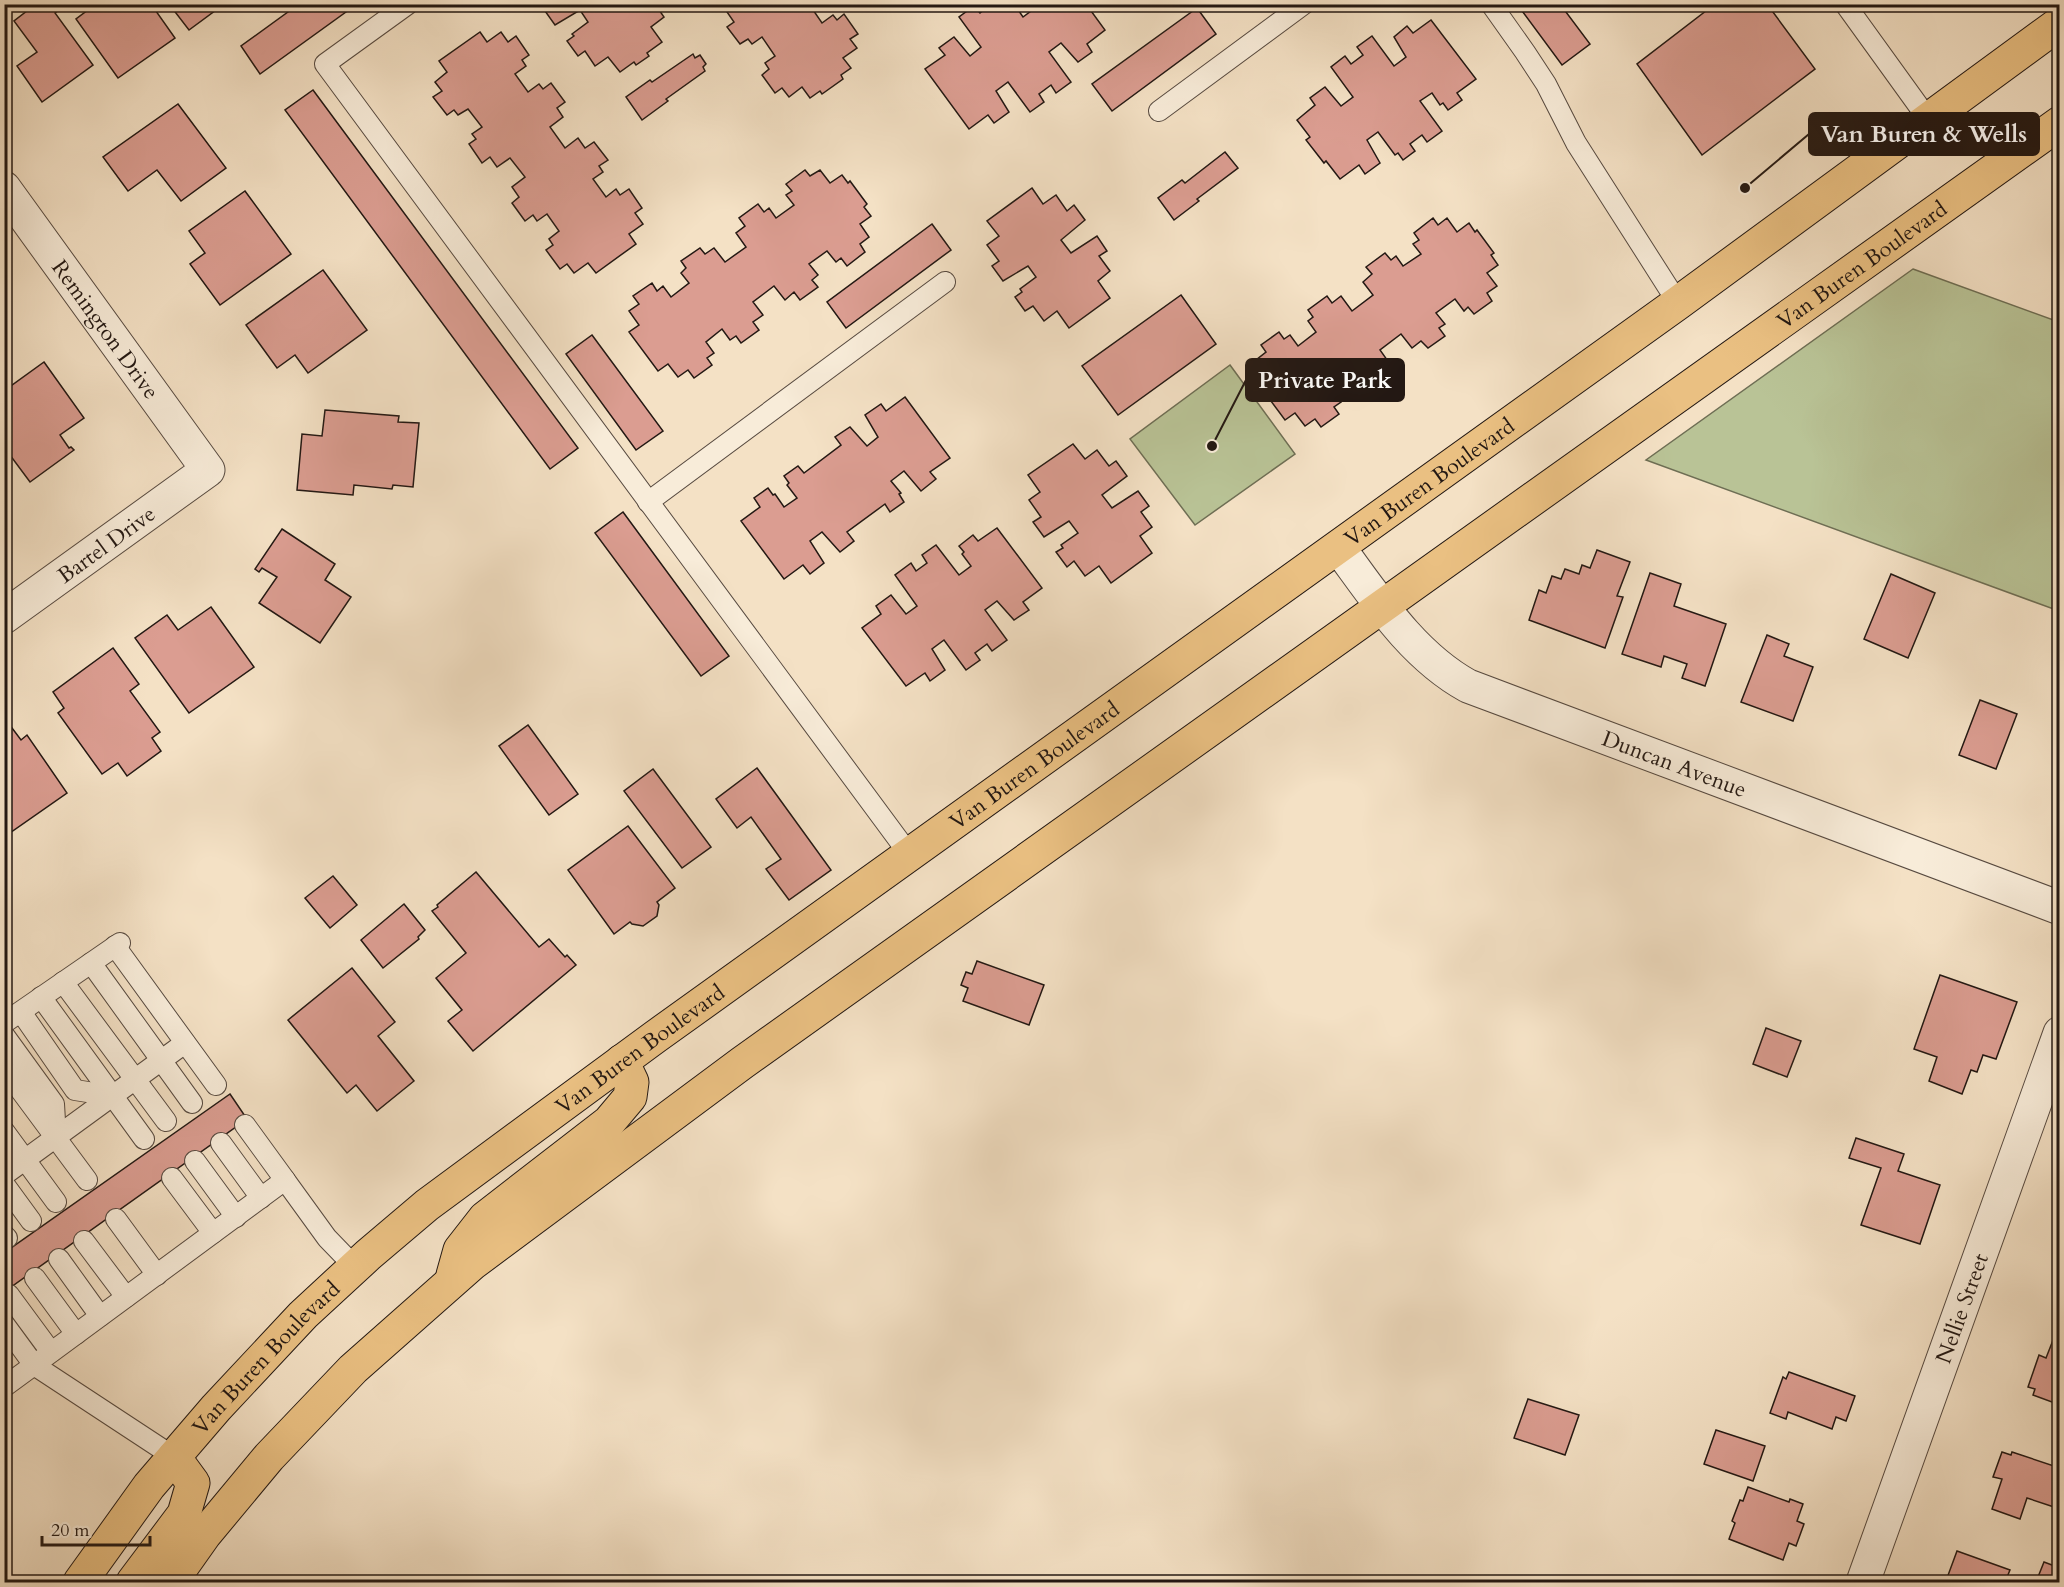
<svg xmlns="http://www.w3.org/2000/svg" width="2064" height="1587" viewBox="0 0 2064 1587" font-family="Cardo,serif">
	<rect width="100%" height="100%" fill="#f4e1c5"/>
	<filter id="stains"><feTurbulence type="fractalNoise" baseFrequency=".00333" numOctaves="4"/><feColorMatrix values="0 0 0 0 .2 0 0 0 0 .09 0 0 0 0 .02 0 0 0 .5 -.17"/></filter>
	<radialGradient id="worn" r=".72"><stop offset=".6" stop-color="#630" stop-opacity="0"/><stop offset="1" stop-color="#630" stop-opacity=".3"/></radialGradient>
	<g fill="#b9c396" stroke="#6e6e54" stroke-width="1.5">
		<polygon points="1913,269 2059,322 2059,611 1646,460"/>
		<polygon points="1230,365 1295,454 1195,525 1130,439"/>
	</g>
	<g fill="#db9d91" stroke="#231813" stroke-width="1.5">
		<polygon points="36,4 55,4 59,10 55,13 93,65 42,102 17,66 37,52 14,21"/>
		<polygon points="96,4 151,4 175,38 118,78 76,19"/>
		<polygon points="169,4 212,4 216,10 189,30"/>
		<polygon points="299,4 357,4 260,74 241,46"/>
		<polygon points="551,4 655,4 664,17 651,27 662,42 647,53 649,56 636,65 634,62 620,72 608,57 595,66 585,51 578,56 567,41 574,36 572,34 588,22 580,10 555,25 545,11 552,6"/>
		<polygon points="737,4 809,4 822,23 833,15 837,20 844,14 858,34 850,39 857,48 843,58 851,68 841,75 843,79 822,94 820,91 810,98 802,87 789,97 782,88 775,93 762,75 769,69 765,63 775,56 762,37 752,44 748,39 740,44 727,27 734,22 727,12"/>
		<polygon points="1014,4 1023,17 1035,8 1032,4 1086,4 1105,30 1087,44 1092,52 1078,62 1061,43 1049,52 1071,82 1056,93 1051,85 1039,94 1044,102 1030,112 1008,82 996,91 1009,112 994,123 988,115 969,129 925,69 945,55 939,48 954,37 970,56 981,47 959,17 974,6 980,13 991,4"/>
		<polygon points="1517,4 1560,4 1590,44 1562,65"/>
		<polygon points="1715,4 1767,4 1815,69 1702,155 1637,64"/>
		<polygon points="1197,8 1216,34 1112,111 1092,84"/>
		<polygon points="1431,20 1476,79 1457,93 1462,100 1448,110 1443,103 1440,105 1432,93 1420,101 1442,131 1427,142 1422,135 1410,144 1415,151 1403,160 1398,153 1395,155 1378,132 1367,140 1380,163 1365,174 1359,165 1340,179 1326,161 1324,163 1306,140 1310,137 1297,120 1315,105 1310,98 1325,87 1341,106 1353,97 1331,67 1345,56 1351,64 1363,55 1357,47 1372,36 1394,66 1406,57 1394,37 1407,26 1413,33"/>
		<polygon points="480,32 487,42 501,32 508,42 516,36 529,55 522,60 526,66 515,74 528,92 539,84 543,89 551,83 565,102 557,108 563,117 550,127 565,148 578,138 585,148 594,142 608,160 599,166 603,172 593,179 606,197 616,189 620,195 629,189 642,208 635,213 643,224 629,234 636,244 596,273 588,263 574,273 567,264 560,269 546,250 553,245 549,239 559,231 547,214 537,221 533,215 525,221 512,203 519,197 512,187 525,177 510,158 497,167 490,157 482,163 469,144 476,139 472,134 482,127 468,109 458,115 454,110 447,115 433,97 442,91 435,82 447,72 439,61"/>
		<polygon points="693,54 695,58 700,55 706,64 703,67 705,71 666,99 668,101 642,120 626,97 650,80 652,82"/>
		<polygon points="313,90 578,448 550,469 285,110"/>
		<polygon points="178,104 226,168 181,201 157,170 128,191 103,157"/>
		<polygon points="1225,152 1238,168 1197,199 1199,201 1174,220 1158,198 1182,180 1185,183"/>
		<polygon points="805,170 810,176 820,170 830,183 842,175 848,183 850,181 867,204 864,207 871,216 860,224 869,237 860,244 865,252 847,266 841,258 836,262 827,251 809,264 818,275 812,280 818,287 800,300 794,292 785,300 774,286 753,302 763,315 753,322 759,330 741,343 736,336 730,340 722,329 706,342 714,353 707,358 712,365 694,378 688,370 678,377 668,364 658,371 629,332 639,325 629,311 639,304 633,296 652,283 657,291 663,286 671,297 689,283 681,273 686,268 681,261 700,248 705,254 714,248 725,262 746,247 736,233 745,226 739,218 758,204 764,212 769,208 776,218 794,205 786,195 792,191 786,184"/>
		<polygon points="1032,188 1043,204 1056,195 1067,211 1074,205 1085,220 1061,240 1071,253 1097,236 1107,251 1099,256 1110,271 1098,281 1110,298 1069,328 1057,311 1044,321 1033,306 1025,311 1015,297 1022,292 1020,289 1036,277 1028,266 1003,281 992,266 999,261 987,245 999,236 987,221"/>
		<polygon points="245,191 291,254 220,305 190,264 205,253 189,231"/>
		<polygon points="1433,218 1438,225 1447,218 1457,232 1469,223 1475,232 1477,230 1494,253 1491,255 1498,265 1487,273 1497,286 1487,293 1492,301 1474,314 1468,307 1464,311 1455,299 1436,313 1445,324 1439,328 1445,336 1428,348 1421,341 1412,348 1401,334 1380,350 1390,364 1381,371 1386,379 1368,392 1363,385 1357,389 1350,378 1333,391 1341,402 1334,407 1339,414 1321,427 1315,419 1305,426 1295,413 1285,420 1256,381 1266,373 1256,360 1266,352 1261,345 1279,332 1284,339 1290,335 1298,346 1316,332 1308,321 1313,317 1308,310 1327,296 1332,303 1341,296 1352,311 1373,295 1363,282 1372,274 1366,267 1385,253 1391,260 1396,256 1403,266 1421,254 1413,244 1419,240 1414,233"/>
		<polygon points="932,224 951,250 846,328 827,302"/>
		<polygon points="323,270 367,330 308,373 295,355 277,368 246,325"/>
		<polygon points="1181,295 1216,344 1118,415 1082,366"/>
		<polygon points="592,335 663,431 636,450 566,354"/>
		<polygon points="44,362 84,418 60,435 69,448 71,447 74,450 30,482 4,447 4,391"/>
		<polygon points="905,397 950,458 930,472 936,479 921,491 904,471 891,481 901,493 899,494 904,502 890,512 885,504 847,532 854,541 840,552 822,532 810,541 824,563 810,574 803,565 784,579 741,521 760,507 754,498 768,488 773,495 775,494 784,507 797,498 787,485 789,483 784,476 798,466 804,473 841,445 835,437 850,427 867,446 878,437 865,415 881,404 886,411"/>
		<polygon points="325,410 399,416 398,422 419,423 413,487 393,485 392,489 354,485 353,495 297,490 302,434 322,436"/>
		<polygon points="1073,444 1085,459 1097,450 1109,466 1116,461 1127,476 1102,495 1112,508 1138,491 1149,506 1141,512 1152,527 1140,536 1152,553 1111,583 1099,566 1085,576 1074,561 1067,567 1056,552 1063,548 1061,545 1078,533 1069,521 1044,537 1033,522 1041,517 1029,500 1040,492 1028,475"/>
		<polygon points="623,512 729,656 701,676 595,533"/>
		<polygon points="997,528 1042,588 1023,602 1029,610 1014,620 997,601 985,610 1007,640 992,651 987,644 975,653 980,660 966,670 944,640 932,649 945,670 930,681 925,673 906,686 862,628 881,614 876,606 891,595 906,614 917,606 895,575 911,563 916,571 927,563 922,555 936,545 959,575 971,566 962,554 964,552 959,546 973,535 978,541"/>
		<polygon points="282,529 335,564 325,580 351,597 320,643 259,603 277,577 262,568 259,572 255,569"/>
		<polygon points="1597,550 1630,562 1617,596 1623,597 1605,648 1529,620 1539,590 1546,593 1552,576 1561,579 1565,569 1579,574 1582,565 1590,568"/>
		<polygon points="1650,573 1681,584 1674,606 1726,624 1705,686 1682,678 1687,664 1664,656 1661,667 1622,654"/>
		<polygon points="1891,574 1935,593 1908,658 1864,639"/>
		<polygon points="211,607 254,667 189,713 135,638 167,615 178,630"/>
		<polygon points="1767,635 1789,644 1784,656 1813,667 1793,721 1741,702"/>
		<polygon points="113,648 139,684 130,691 160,732 152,738 161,751 127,776 118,763 102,774 58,713 64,708 53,692"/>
		<polygon points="1980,700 2017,714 1996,769 1959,755"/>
		<polygon points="9,724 21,740 27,735 67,793 4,837 4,727"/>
		<polygon points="528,725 578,794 549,815 499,746"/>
		<polygon points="757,768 831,870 789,900 766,869 781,859 751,817 737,828 716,799"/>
		<polygon points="653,769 711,847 682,868 624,791"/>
		<polygon points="628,826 675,888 657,902 659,905 657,916 643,926 632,924 630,922 614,934 568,870"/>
		<polygon points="476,872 539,947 549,939 565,957 567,955 576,965 473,1051 448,1021 462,1010 436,978 466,953 432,911 438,907 437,905"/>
		<polygon points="333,876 357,905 330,928 305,898"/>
		<polygon points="404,904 425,930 418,937 419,939 383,968 361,940"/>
		<polygon points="977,961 1044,985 1029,1025 963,1001 968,988 961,985 966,972 972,974"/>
		<polygon points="352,968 395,1022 378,1036 414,1081 377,1111 356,1085 347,1093 288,1020"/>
		<polygon points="1940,975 2017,1002 1996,1059 1983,1055 1977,1072 1971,1070 1962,1094 1929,1081 1937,1057 1914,1049"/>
		<polygon points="1766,1028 1801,1041 1787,1077 1753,1064"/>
		<polygon points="230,1094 247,1119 4,1292 4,1253"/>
		<polygon points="1856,1138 1904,1154 1898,1171 1940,1185 1920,1244 1861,1225 1881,1168 1849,1158"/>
		<polygon points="2057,1330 2060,1331 2060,1405 2033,1395 2035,1389 2028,1387 2039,1355 2046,1358"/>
		<polygon points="1789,1372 1855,1396 1846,1421 1836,1417 1832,1429 1788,1412 1786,1419 1770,1413 1783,1377 1786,1379"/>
		<polygon points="1528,1399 1579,1415 1565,1455 1514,1438"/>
		<polygon points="1716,1430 1765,1446 1753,1481 1704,1464"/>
		<polygon points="2002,1452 2011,1455 2012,1452 2060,1468 2060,1500 2057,1508 2027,1498 2020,1519 1992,1509 2002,1479 1993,1477"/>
		<polygon points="1748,1487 1789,1502 1790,1499 1803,1504 1797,1521 1804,1524 1796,1546 1789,1543 1783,1560 1729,1539 1735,1523 1732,1521 1740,1500 1743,1501"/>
		<polygon points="1957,1551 2010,1570 2005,1582 1956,1582 1947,1578"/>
		<polygon points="2044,1562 2060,1568 2060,1582 2036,1582"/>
	</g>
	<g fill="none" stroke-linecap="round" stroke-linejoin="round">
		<defs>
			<g id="service">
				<polyline points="408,4 325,64 909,854"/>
				<polyline points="1491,4 1525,52 1546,84 1576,143 1678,303"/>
				<polyline points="1845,4 1928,119"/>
				<polyline points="1159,111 1304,4"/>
				<polyline points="648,502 945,282"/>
				<polyline points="115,946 216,1085"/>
				<polyline points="91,963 192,1103"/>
				<polyline points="63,982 166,1121"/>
				<polyline points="41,997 144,1139"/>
				<polyline points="21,1012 75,1090 113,1096"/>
				<polyline points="4,1023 120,943"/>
				<polyline points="4,1035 54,1104 56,1138"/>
				<polyline points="4,1068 87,1180"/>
				<polyline points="245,1125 285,1180"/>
				<polyline points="4,1131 56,1202"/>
				<polyline points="221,1143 261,1198"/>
				<polyline points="195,1161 236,1217"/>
				<polyline points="4,1175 185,1043"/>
				<polyline points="172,1178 213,1233"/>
				<polyline points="4,1184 31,1221"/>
				<polyline points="116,1219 157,1275"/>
				<polyline points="4,1235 7,1238"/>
				<polyline points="84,1241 126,1297"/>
				<polyline points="59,1259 100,1316"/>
				<polyline points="35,1278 76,1334"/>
				<polyline points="9,1295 51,1352"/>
				<polyline points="4,1324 34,1365 285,1180 327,1238 355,1267"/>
				<polyline points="4,1387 34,1365 174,1457"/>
			</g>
			<g id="minor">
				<path id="s1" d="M4 188 208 470 4 617"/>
				<path id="s2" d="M1339 548C1376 598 1412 655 1468 686L2060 908"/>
				<path id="s3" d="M1863 1582 2060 1033"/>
			</g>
			<g id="primary">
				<polyline points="453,1275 460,1250 485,1218 609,1122 630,1097 632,1082 622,1061"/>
				<path id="s4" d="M80 1582 149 1486 216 1408 303 1315 368 1255 427 1205 655 1037 1678 303 2060 23"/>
				<polyline points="133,1582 184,1514 193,1483 174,1457"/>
				<path id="s5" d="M171 1582 205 1534 269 1457 353 1369 473 1263 742 1063 2060 123"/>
			</g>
		</defs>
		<use href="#service" stroke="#574a40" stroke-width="22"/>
		<use href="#minor" stroke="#574a40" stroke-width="35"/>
		<use href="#primary" stroke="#231813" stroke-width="35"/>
		<use href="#service" stroke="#f8ecd9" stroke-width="20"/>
		<use href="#minor" stroke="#f8ecd9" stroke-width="33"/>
		<use href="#primary" stroke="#eac082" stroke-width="33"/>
	</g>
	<g text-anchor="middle" stroke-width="5" stroke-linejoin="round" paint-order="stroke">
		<g font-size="22" fill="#231813" stroke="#f8ecd9">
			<text dy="8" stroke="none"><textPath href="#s5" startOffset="2151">Van Buren Boulevard</textPath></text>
			<text dy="8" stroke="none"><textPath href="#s1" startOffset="174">Remington Drive</textPath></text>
			<text dy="8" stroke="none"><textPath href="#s4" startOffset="1750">Van Buren Boulevard</textPath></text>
			<text transform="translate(106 544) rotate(-36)" y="8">Bartel Drive</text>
			<text dy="8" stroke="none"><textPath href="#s2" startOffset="411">Duncan Avenue</textPath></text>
			<text dy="8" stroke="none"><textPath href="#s4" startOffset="1264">Van Buren Boulevard</textPath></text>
			<text dy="8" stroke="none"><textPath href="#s4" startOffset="778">Van Buren Boulevard</textPath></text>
			<text dy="8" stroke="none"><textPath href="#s3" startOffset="291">Nellie Street</textPath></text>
			<text dy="8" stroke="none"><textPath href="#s4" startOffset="292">Van Buren Boulevard</textPath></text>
		</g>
	</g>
	<path fill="none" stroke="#231813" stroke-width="2" d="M1745 188L1809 134M1212 446L1246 380"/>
	<g fill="#231813" stroke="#f8ecd9" stroke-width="2">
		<circle cx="1745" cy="188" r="6"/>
		<circle cx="1212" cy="446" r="6"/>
	</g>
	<g fill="#231813" stroke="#231813" stroke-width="2">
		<rect x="1809" y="113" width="230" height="42" rx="6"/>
		<rect x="1246" y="359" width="158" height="42" rx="6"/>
	</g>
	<g font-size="24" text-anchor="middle" font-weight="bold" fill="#fff">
		<text x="1924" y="142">Van Buren &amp; Wells</text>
		<text x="1325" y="388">Private Park</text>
	</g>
	<rect width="2064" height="1587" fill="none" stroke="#f4e1c5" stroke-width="24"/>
	<rect x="6" y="6" width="2052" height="1575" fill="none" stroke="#231813" stroke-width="3"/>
	<rect x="12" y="12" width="2040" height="1563" fill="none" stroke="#231813" stroke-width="1.5"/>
	<path d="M42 1536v9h108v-9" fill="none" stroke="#231813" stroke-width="3"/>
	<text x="51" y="1536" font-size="18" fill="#231813" stroke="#f8ecd9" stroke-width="4.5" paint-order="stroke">20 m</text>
	<rect width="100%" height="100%" filter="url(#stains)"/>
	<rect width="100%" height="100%" fill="url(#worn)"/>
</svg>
